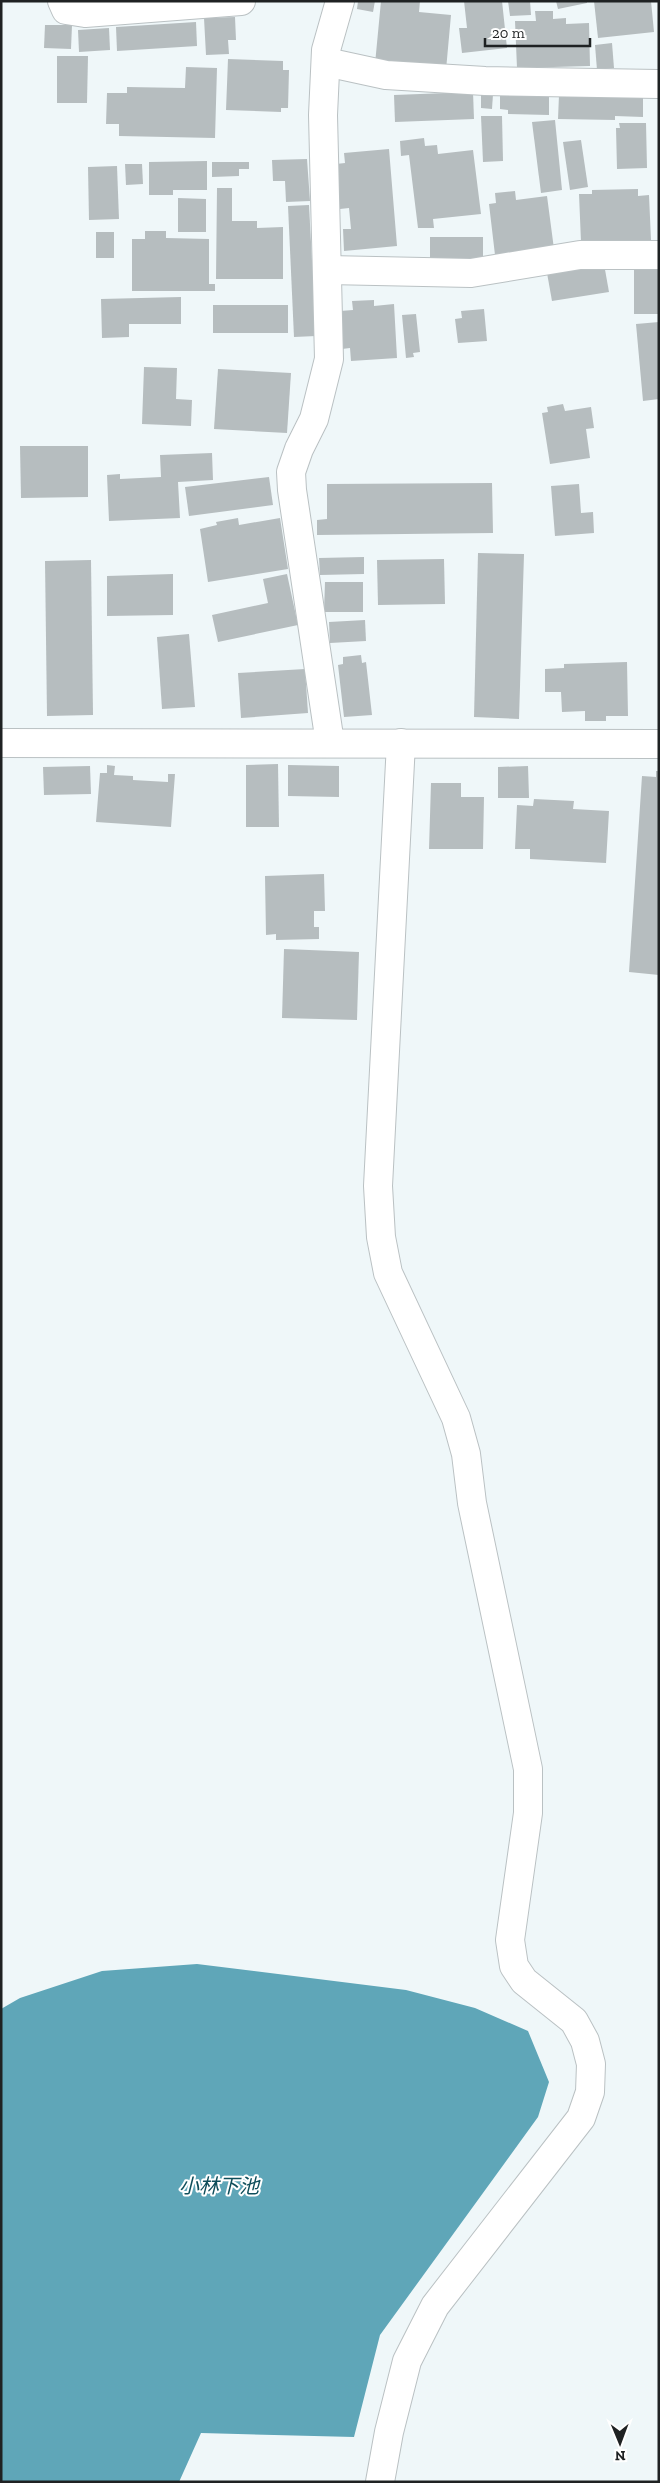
<svg xmlns="http://www.w3.org/2000/svg" width="660" height="2483" viewBox="0 0 660 2483" font-family="'Zilla Slab','Noto Sans JP',serif">
	<rect width="100%" height="100%" fill="#eff7f9"/>
	<polygon fill="#5fa6b8" points="197,1964 406,1990 475,2008 528,2031 549,2082 538,2117 380,2335 354,2437 201,2433 179,2482 1,2482 1,2009 20,1998 102,1971"/>
	<g fill="#b6bdbf">
		<polygon points="358,1 375,1 373,12 357,9"/>
		<polygon points="381,1 420,1 419,12 451,15 446,70 375,64"/>
		<polygon points="464,1 502,1 507,48 462,53 459,28 467,28"/>
		<polygon points="508,1 530,1 531,15 510,16"/>
		<polygon points="556,1 587,1 587,3 558,9"/>
		<polygon points="594,1 651,1 654,32 598,38"/>
		<polygon points="535,11 553,11 553,19 566,18 566,24 589,23 590,66 517,68 515,21 536,21"/>
		<polygon points="235,17 236,40 228,40 229,54 206,55 204,18"/>
		<polygon points="196,22 197,46 117,51 116,27"/>
		<polygon points="45,25 72,25 71,49 44,48"/>
		<polygon points="109,28 110,50 79,52 78,30"/>
		<polygon points="612,43 614,68 597,70 595,45"/>
		<polygon points="57,56 88,56 87,103 57,103"/>
		<polygon points="228,59 283,61 283,70 289,70 288,108 281,108 281,112 226,110"/>
		<polygon points="186,67 217,68 215,138 119,136 119,124 106,124 107,93 127,93 127,87 185,88"/>
		<polygon points="473,92 474,119 395,122 394,95"/>
		<polygon points="500,92 549,93 549,115 508,114 508,110 500,109"/>
		<polygon points="481,94 493,94 492,109 481,108"/>
		<polygon points="559,95 643,98 643,117 615,116 615,120 558,119"/>
		<polygon points="481,116 502,116 503,161 483,162"/>
		<polygon points="555,120 562,190 541,193 532,122"/>
		<polygon points="619,123 646,123 647,168 617,169 616,128 620,128"/>
		<polygon points="424,138 425,146 437,145 438,154 473,150 481,214 433,219 434,228 418,228 409,155 401,156 400,141"/>
		<polygon points="581,140 588,187 570,190 563,142"/>
		<polygon points="389,149 397,246 344,251 343,229 351,229 349,208 340,209 336,164 345,163 344,153"/>
		<polygon points="307,159 310,201 286,202 285,181 273,181 272,160"/>
		<polygon points="207,161 207,190 173,190 173,195 149,195 149,162"/>
		<polygon points="212,162 249,162 249,169 239,169 239,176 212,177"/>
		<polygon points="125,164 142,164 143,184 126,185"/>
		<polygon points="117,166 119,219 89,220 88,167"/>
		<polygon points="217,188 232,188 232,221 257,221 257,228 283,227 283,279 216,279"/>
		<polygon points="638,189 638,196 649,195 651,240 581,242 579,194 592,194 592,190"/>
		<polygon points="515,191 516,200 547,196 554,249 495,255 489,204 496,203 495,193"/>
		<polygon points="178,198 206,199 206,232 178,232"/>
		<polygon points="309,205 316,336 294,337 288,206"/>
		<polygon points="145,231 166,231 166,238 209,239 209,284 215,284 215,291 132,291 132,239 145,239"/>
		<rect x="96" y="232" width="18" height="26"/>
		<rect x="430" y="237" width="53" height="22"/>
		<rect x="634" y="262" width="25" height="52"/>
		<polygon points="604,264 609,292 552,301 547,273"/>
		<polygon points="181,297 181,324 129,324 129,337 102,338 101,299"/>
		<polygon points="374,300 374,306 394,304 397,358 351,361 350,348 342,349 340,311 353,310 352,301"/>
		<rect x="213" y="305" width="75" height="28"/>
		<polygon points="484,309 487,341 458,343 455,319 462,318 461,311"/>
		<polygon points="416,314 420,352 413,353 414,357 406,358 402,315"/>
		<polygon points="659,322 659,399 643,401 636,324"/>
		<polygon points="144,367 177,368 176,399 192,400 191,426 142,424"/>
		<polygon points="218,369 291,373 287,433 214,429"/>
		<polygon points="563,404 565,411 591,407 594,428 586,429 590,458 550,464 542,413 548,412 547,407"/>
		<polygon points="20,446 88,446 88,497 21,498"/>
		<polygon points="212,453 213,480 178,482 180,518 109,521 107,475 120,474 120,479 161,477 160,455"/>
		<polygon points="269,477 273,505 189,516 185,487"/>
		<polygon points="492,483 493,533 317,535 317,520 327,519 327,484"/>
		<polygon points="579,484 581,513 593,512 594,533 555,536 551,486"/>
		<polygon points="238,518 239,525 280,518 288,569 208,582 200,529 217,525 216,522"/>
		<polygon points="478,553 524,554 519,719 474,717"/>
		<polygon points="364,557 364,574 320,575 319,558"/>
		<polygon points="444,559 445,604 378,605 377,560"/>
		<polygon points="91,560 93,715 47,716 45,561"/>
		<polygon points="173,574 173,615 107,616 107,576"/>
		<polygon points="287,574 298,625 218,642 212,615 268,603 263,579"/>
		<polygon points="325,582 363,582 363,612 324,612"/>
		<polygon points="365,620 366,641 330,643 329,622"/>
		<polygon points="189,634 195,707 162,709 157,637"/>
		<polygon points="361,655 362,663 366,662 372,715 344,717 338,665 343,664 343,657"/>
		<polygon points="627,662 628,716 606,716 606,721 585,721 585,711 562,712 561,692 545,692 545,669 564,668 564,664"/>
		<polygon points="305,669 308,713 241,718 238,673"/>
		<polygon points="278,764 279,827 246,827 246,765"/>
		<polygon points="107,765 115,766 114,775 133,776 133,780 168,782 168,774 175,774 171,827 96,822 100,773 107,773"/>
		<polygon points="288,765 339,766 339,797 288,796"/>
		<polygon points="90,766 91,794 44,795 43,767"/>
		<polygon points="528,766 529,798 498,798 498,767"/>
		<polygon points="656,771 659,771 659,975 629,972 642,776 656,777"/>
		<polygon points="431,783 461,783 461,797 484,797 483,849 429,849"/>
		<polygon points="534,799 574,801 573,809 609,811 606,863 530,859 530,849 515,849 517,805 533,806"/>
		<polygon points="324,874 325,911 314,911 314,927 319,927 319,939 276,940 276,934 266,935 265,876"/>
		<polygon points="284,949 359,952 357,1020 282,1018"/>
	</g>
	<g fill="none" stroke-linecap="round" stroke-linejoin="round">
		<defs>
			<g id="minor">
				<polyline points="62,1 66,10 85,13 241,1"/>
				<polyline points="326,62 386,75 485,81 658,84"/>
				<polyline points="328,270 471,273 580,255 659,255"/>
				<polyline points="1,743 659,744"/>
				<polyline points="330,743 292,490 291,472 299,449 314,419 329,359 323,115 326,50 340,1"/>
				<polyline points="380,2482 389,2432 407,2361 435,2306 581,2118 590,2092 591,2064 585,2041 574,2021 524,1981 514,1966 510,1940 528,1813 528,1769 472,1503 466,1454 456,1418 388,1273 381,1237 378,1186 401,743"/>
			</g>
		</defs>
		<use href="#minor" stroke="#bac1c3" stroke-width="30"/>
		<use href="#minor" stroke="#fff" stroke-width="28"/>
	</g>
	<g text-anchor="middle" stroke-width="4" stroke-linejoin="round" paint-order="stroke">
		<g font-size="20" font-style="italic" fill="#0e4e5b" stroke="#fff">
			<text x="219" y="2193">小林下池</text>
		</g>
	</g>
	<rect width="660" height="2483" fill="none" stroke="#1f2223" stroke-width="5"/>
	<g transform="translate(620 2443) rotate(179)" stroke="#ffffff" stroke-width="4" paint-order="stroke">
	<path d="M0-4L9 19L0 12L-9 19Z" fill="#1f2223"/>
	<text y="-8" font-size="14" font-weight="bold" text-anchor="middle" fill="#1f2223">N</text>
	</g>
	<path d="M485 38v8h105v-8" fill="none" stroke="#1f2223" stroke-width="2.5"/>
	<text x="492" y="38" font-size="15" fill="#1f2223" stroke="#ffffff" stroke-width="4" paint-order="stroke">20 m</text>
</svg>
